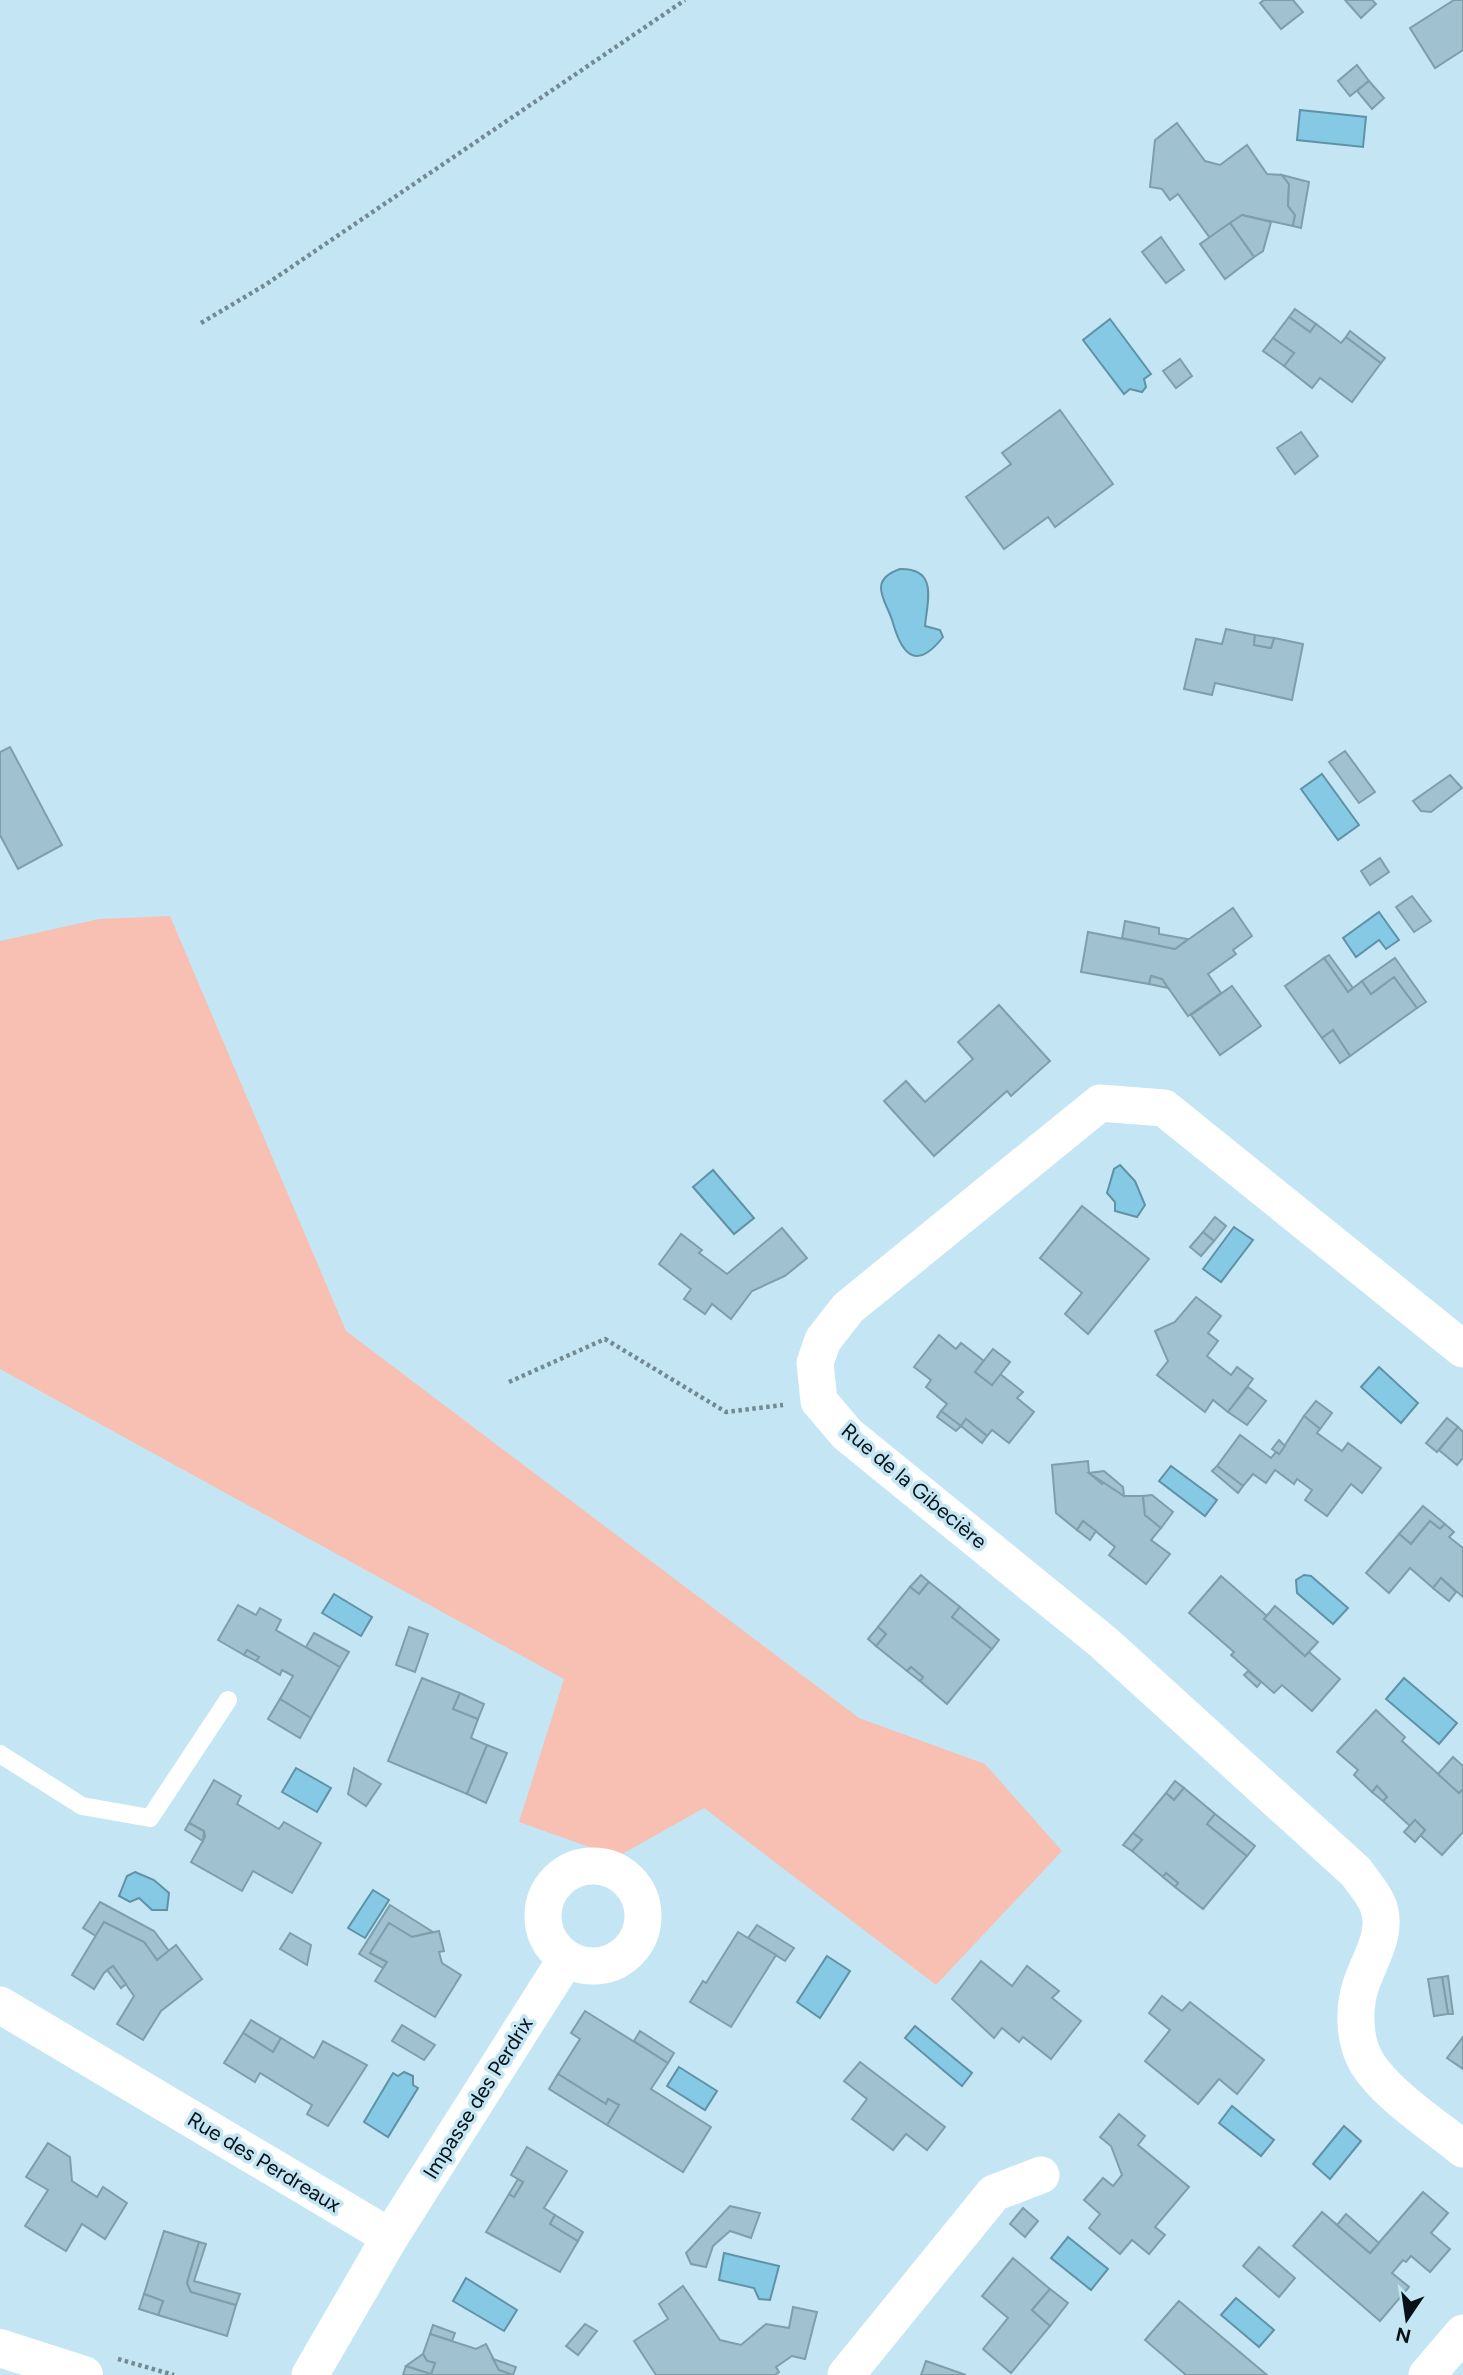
<svg xmlns="http://www.w3.org/2000/svg" width="1463" height="2375" viewBox="0 0 1463 2375" font-family="Figtree,sans-serif">
	<rect width="100%" height="100%" fill="#c4e6f4"/>
	<polygon fill="#f7c0b2" points="170,916 346,1331 859,1718 985,1764 1062,1851 936,1985 704,1808 617,1857 519,1822 564,1679 0,1369 0,941 99,919"/>
	<g fill="#85c9e4" stroke="#5f92a6" stroke-width="2">
		<polygon points="1300,110 1366,117 1363,147 1297,140"/>
		<polygon points="1110,319 1151,374 1144,379 1146,387 1142,392 1130,389 1124,394 1083,340"/>
		<path d="M900 569C939 568 927 602 925 626L940 630 943 637C918 669 903 658 893 623 888 603 865 581 900 569Z"/>
		<polygon points="1322,774 1359,825 1338,840 1301,789"/>
		<polygon points="1379,912 1399,940 1386,949 1379,940 1356,957 1343,938"/>
		<polygon points="1120,1165 1135,1181 1145,1205 1137,1217 1115,1211 1115,1202 1107,1193 1114,1169"/>
		<polygon points="713,1170 754,1218 734,1234 693,1187"/>
		<polygon points="1234,1227 1253,1240 1221,1282 1203,1269"/>
		<polygon points="1379,1367 1418,1403 1401,1423 1361,1387"/>
		<polygon points="1171,1466 1217,1500 1205,1516 1159,1481"/>
		<polygon points="1304,1575 1311,1576 1348,1608 1333,1624 1297,1593 1296,1580"/>
		<polygon points="334,1594 372,1617 361,1636 322,1613"/>
		<polygon points="1404,1678 1457,1723 1439,1744 1386,1699"/>
		<polygon points="296,1768 331,1788 317,1812 282,1792"/>
		<polygon points="135,1872 154,1880 169,1893 167,1910 152,1910 139,1898 130,1902 119,1896 127,1876"/>
		<polygon points="373,1890 389,1900 365,1938 348,1928"/>
		<polygon points="827,1956 850,1971 820,2018 797,2002"/>
		<polygon points="915,2026 972,2073 962,2086 905,2038"/>
		<polygon points="679,2067 717,2091 705,2110 667,2086"/>
		<polygon points="404,2072 413,2076 413,2085 418,2088 388,2137 364,2122 393,2073 398,2076"/>
		<polygon points="1232,2106 1274,2140 1261,2156 1219,2123"/>
		<polygon points="1344,2126 1361,2141 1330,2179 1313,2164"/>
		<polygon points="1068,2237 1108,2269 1091,2290 1051,2258"/>
		<polygon points="724,2253 779,2266 770,2300 759,2299 754,2288 719,2280"/>
		<polygon points="466,2278 517,2310 504,2331 453,2301"/>
		<polygon points="1236,2298 1274,2330 1259,2347 1221,2315"/>
	</g>
	<g fill="#a0c1cf" stroke="#7e9eab" stroke-width="2">
		<polygon points="1264,0 1293,0 1303,12 1281,29 1260,3"/>
		<polygon points="1345,0 1372,0 1376,4 1361,18"/>
		<polygon points="1454,0 1463,0 1463,50 1435,68 1410,28"/>
		<polygon points="1357,65 1369,81 1350,96 1338,81"/>
		<polygon points="1369,81 1384,98 1372,109 1357,91"/>
		<polygon points="1177,123 1205,161 1220,165 1247,145 1267,174 1282,175 1289,184 1288,206 1295,215 1293,226 1242,215 1210,238 1178,194 1170,200 1162,189 1150,187 1155,140"/>
		<polygon points="1282,175 1309,182 1301,228 1293,226 1295,215 1288,206 1289,184"/>
		<polygon points="1242,215 1271,222 1263,251 1254,257 1230,223"/>
		<polygon points="1230,223 1254,257 1225,279 1200,244"/>
		<polygon points="1161,237 1184,270 1166,283 1142,252"/>
		<polygon points="1295,309 1316,324 1310,332 1289,317"/>
		<polygon points="1289,317 1310,332 1316,324 1341,343 1346,337 1381,363 1352,402 1320,378 1312,388 1284,366 1294,353 1273,338"/>
		<polygon points="1350,331 1385,358 1381,363 1346,337"/>
		<polygon points="1273,338 1294,353 1284,366 1263,351"/>
		<polygon points="1180,359 1192,376 1176,388 1163,371"/>
		<polygon points="1060,410 1113,484 1055,527 1048,517 1004,549 966,497 1011,464 1002,453"/>
		<polygon points="1301,432 1318,456 1295,474 1277,448"/>
		<polygon points="1226,629 1255,635 1254,645 1271,648 1274,638 1303,644 1292,700 1215,683 1212,695 1184,689 1196,639 1222,644"/>
		<polygon points="1255,635 1274,638 1271,648 1254,645"/>
		<polygon points="10,747 62,845 18,869 0,835 0,752"/>
		<polygon points="1345,751 1375,792 1359,803 1329,762"/>
		<polygon points="1450,775 1462,788 1431,812 1421,811 1413,801"/>
		<polygon points="1380,858 1389,872 1370,885 1361,871"/>
		<polygon points="1412,896 1431,921 1414,932 1396,907"/>
		<polygon points="1233,908 1252,936 1233,950 1236,954 1208,974 1221,993 1188,1016 1162,979 1151,976 1149,984 1081,972 1088,932 1175,949"/>
		<polygon points="1125,921 1159,928 1159,934 1188,939 1175,949 1122,938"/>
		<polygon points="1329,955 1353,988 1348,992 1324,958"/>
		<polygon points="1324,958 1348,992 1362,981 1371,994 1394,977 1417,1008 1350,1056 1333,1030 1322,1038 1285,986"/>
		<polygon points="1395,958 1426,1002 1417,1008 1394,977 1371,994 1362,981"/>
		<polygon points="1151,976 1162,979 1168,988 1149,984"/>
		<polygon points="1232,986 1261,1026 1220,1055 1191,1015"/>
		<polygon points="999,1005 1050,1061 1011,1096 1007,1091 934,1156 884,1101 906,1081 925,1102 973,1059 958,1042"/>
		<polygon points="1333,1030 1350,1056 1340,1063 1322,1038"/>
		<polygon points="1082,1206 1149,1259 1088,1334 1065,1314 1082,1293 1040,1258"/>
		<polygon points="1215,1217 1226,1226 1214,1241 1203,1232"/>
		<polygon points="782,1228 807,1258 785,1276 752,1291 731,1319 712,1304 705,1314 684,1299 691,1289 659,1264 681,1234 702,1250 699,1253 727,1274"/>
		<polygon points="1203,1232 1214,1241 1201,1256 1190,1247"/>
		<polygon points="1196,1297 1221,1316 1208,1333 1218,1341 1207,1356 1231,1375 1237,1367 1253,1379 1228,1412 1213,1400 1205,1412 1157,1375 1168,1361 1155,1331 1175,1322"/>
		<polygon points="939,1335 956,1349 961,1343 984,1361 975,1372 992,1385 1000,1374 1023,1392 1017,1398 1034,1412 1009,1443 992,1430 987,1436 966,1419 961,1426 941,1411 947,1404 926,1387 931,1380 914,1367"/>
		<polygon points="993,1349 1010,1362 992,1385 975,1372"/>
		<polygon points="1248,1387 1266,1401 1247,1425 1228,1412"/>
		<polygon points="1316,1401 1332,1413 1320,1429 1304,1416"/>
		<polygon points="941,1411 961,1426 956,1431 937,1417"/>
		<polygon points="1304,1416 1320,1429 1317,1433 1342,1451 1348,1443 1381,1468 1362,1493 1351,1484 1327,1516 1305,1500 1312,1490 1297,1479 1294,1484 1275,1470 1266,1483 1253,1474 1243,1486 1217,1466 1240,1435 1271,1458 1276,1452 1279,1454"/>
		<polygon points="1447,1418 1458,1427 1437,1452 1426,1443"/>
		<polygon points="966,1419 987,1436 982,1443 961,1426"/>
		<polygon points="1458,1427 1463,1432 1463,1458 1457,1465 1439,1450"/>
		<polygon points="1279,1440 1285,1446 1279,1454 1272,1449"/>
		<polygon points="1088,1461 1089,1473 1102,1484 1105,1481 1124,1496 1143,1496 1145,1515 1161,1528 1151,1540 1170,1554 1146,1584 1109,1555 1115,1547 1083,1521 1077,1530 1056,1513 1052,1465"/>
		<polygon points="1217,1466 1243,1486 1238,1493 1212,1471"/>
		<polygon points="1104,1471 1123,1487 1124,1496 1089,1473"/>
		<polygon points="1152,1495 1173,1512 1161,1528 1145,1515 1143,1496"/>
		<polygon points="1423,1506 1445,1524 1440,1529 1430,1521 1411,1544 1399,1534"/>
		<polygon points="1083,1521 1096,1531 1090,1540 1077,1530"/>
		<polygon points="1430,1521 1440,1529 1445,1524 1454,1532 1449,1537 1463,1548 1463,1597 1441,1578 1433,1588 1410,1568 1389,1593 1366,1573 1399,1534 1411,1544"/>
		<polygon points="921,1575 929,1582 919,1594 910,1587"/>
		<polygon points="1221,1576 1267,1616 1264,1619 1305,1656 1309,1652 1340,1679 1312,1711 1282,1685 1274,1693 1231,1655 1234,1652 1189,1613"/>
		<polygon points="1441,1578 1456,1592 1449,1601 1433,1588"/>
		<polygon points="929,1582 960,1607 952,1617 992,1649 947,1704 920,1681 923,1677 911,1667 907,1671 876,1646 886,1634 878,1627 910,1587 919,1594"/>
		<polygon points="238,1605 256,1615 260,1608 281,1620 276,1630 340,1667 311,1718 280,1699 293,1676 282,1670 280,1675 256,1661 259,1657 247,1650 244,1655 218,1640"/>
		<polygon points="1275,1606 1318,1642 1305,1656 1264,1619"/>
		<polygon points="960,1607 999,1640 992,1649 952,1617"/>
		<polygon points="409,1627 428,1634 415,1672 396,1665"/>
		<polygon points="878,1627 886,1634 876,1646 868,1639"/>
		<polygon points="314,1633 349,1652 340,1667 306,1647"/>
		<polygon points="247,1650 259,1657 256,1661 244,1655"/>
		<polygon points="911,1667 923,1677 920,1681 907,1671"/>
		<polygon points="1248,1671 1261,1682 1257,1687 1244,1675"/>
		<polygon points="422,1678 460,1693 453,1709 478,1719 471,1738 487,1745 467,1794 388,1761"/>
		<polygon points="460,1693 484,1704 478,1719 453,1709"/>
		<polygon points="280,1699 311,1718 300,1738 268,1719"/>
		<polygon points="1376,1710 1405,1737 1402,1741 1459,1793 1463,1789 1463,1832 1442,1855 1420,1835 1425,1830 1415,1820 1410,1826 1383,1801 1387,1797 1377,1786 1372,1792 1354,1775 1358,1770 1337,1752"/>
		<polygon points="487,1745 507,1753 486,1803 467,1794"/>
		<polygon points="1453,1757 1463,1766 1463,1789 1459,1793 1438,1774"/>
		<polygon points="354,1768 381,1784 366,1806 348,1794"/>
		<polygon points="214,1780 241,1796 237,1804 279,1829 284,1822 321,1843 292,1893 253,1871 242,1891 191,1862 205,1837 204,1831 189,1823"/>
		<polygon points="1175,1781 1184,1788 1174,1800 1166,1793"/>
		<polygon points="1377,1786 1387,1797 1383,1801 1372,1792"/>
		<polygon points="1184,1788 1215,1814 1207,1824 1247,1856 1203,1909 1175,1887 1178,1883 1166,1873 1163,1877 1132,1851 1142,1840 1133,1833 1166,1793 1174,1800"/>
		<polygon points="1215,1814 1255,1846 1247,1856 1207,1824"/>
		<polygon points="1415,1820 1425,1830 1415,1842 1404,1832"/>
		<polygon points="189,1823 204,1831 203,1841 185,1830"/>
		<polygon points="1133,1833 1142,1840 1132,1851 1123,1845"/>
		<polygon points="1166,1873 1178,1883 1175,1887 1163,1877"/>
		<polygon points="100,1902 154,1931 169,1951 157,1960 144,1942 104,1922 96,1936 83,1928"/>
		<polygon points="390,1905 433,1932 412,1937 389,1923 370,1953 387,1962 383,1968 359,1954"/>
		<polygon points="104,1922 144,1942 157,1960 176,1945 202,1979 161,2011 143,2040 117,2024 134,1996 113,1966 104,1973 94,1989 72,1975"/>
		<polygon points="389,1923 412,1937 439,1931 444,1951 439,1952 442,1963 461,1975 435,2017 375,1981 387,1962 370,1953"/>
		<polygon points="757,1925 794,1948 785,1961 748,1938"/>
		<polygon points="738,1932 776,1955 731,2027 690,2002 703,1981 706,1983"/>
		<polygon points="290,1933 311,1945 307,1965 280,1949"/>
		<polygon points="981,1961 1012,1986 1027,1966 1059,1991 1052,1998 1081,2021 1051,2059 1023,2037 1019,2042 1002,2028 994,2038 952,1999"/>
		<polygon points="113,1966 126,1984 121,1988 107,1970"/>
		<polygon points="1448,1976 1453,2014 1448,2014 1442,1977"/>
		<polygon points="1442,1977 1448,2014 1434,2016 1428,1979"/>
		<polygon points="1162,1996 1182,2011 1190,2002 1264,2060 1237,2094 1219,2079 1198,2104 1145,2061 1170,2030 1149,2013"/>
		<polygon points="585,2011 668,2063 651,2089 711,2127 683,2172 607,2125 619,2105 608,2099 606,2104 558,2074 580,2039 571,2033"/>
		<polygon points="251,2020 281,2038 273,2052 243,2033"/>
		<polygon points="402,2025 435,2045 424,2060 392,2041"/>
		<polygon points="640,2031 674,2053 668,2063 634,2041"/>
		<polygon points="243,2033 273,2052 281,2038 314,2058 323,2041 367,2065 328,2126 307,2114 312,2105 260,2073 255,2082 224,2063"/>
		<polygon points="1463,2037 1463,2069 1447,2058"/>
		<polygon points="860,2062 945,2127 927,2150 906,2134 893,2150 852,2119 867,2099 844,2081"/>
		<polygon points="558,2074 606,2104 608,2099 619,2105 607,2125 549,2089"/>
		<polygon points="1119,2114 1145,2136 1138,2145 1189,2187 1155,2227 1165,2235 1149,2254 1132,2240 1120,2254 1089,2228 1100,2214 1084,2200 1103,2178 1113,2186 1122,2175 1111,2146 1100,2137"/>
		<polygon points="48,2143 70,2157 72,2181 97,2197 103,2187 127,2203 105,2239 82,2224 66,2251 25,2226 48,2190 26,2177"/>
		<polygon points="527,2147 567,2171 544,2208 555,2215 550,2224 578,2241 560,2272 486,2232 509,2194 514,2197 523,2182 511,2175"/>
		<polygon points="518,2179 523,2182 514,2197 509,2194"/>
		<polygon points="1423,2192 1448,2213 1431,2233 1450,2249 1430,2272 1411,2256 1406,2262 1403,2260 1392,2273 1409,2287 1380,2321 1293,2246 1322,2212 1370,2253"/>
		<polygon points="730,2206 760,2213 751,2238 730,2231 713,2246 706,2267 691,2264 686,2253"/>
		<polygon points="1023,2208 1038,2221 1025,2237 1010,2224"/>
		<polygon points="1346,2214 1379,2243 1370,2253 1337,2225"/>
		<polygon points="555,2215 583,2232 578,2241 550,2224"/>
		<polygon points="164,2231 199,2242 187,2283 191,2292 236,2305 227,2336 158,2315 163,2301 144,2294"/>
		<polygon points="199,2242 206,2244 194,2281 240,2294 236,2305 191,2292 187,2283"/>
		<polygon points="1259,2247 1295,2278 1279,2297 1243,2266"/>
		<polygon points="1013,2258 1050,2289 1032,2310 1050,2326 1011,2373 983,2349 1008,2318 982,2296"/>
		<polygon points="683,2286 720,2340 741,2345 766,2324 789,2328 793,2307 817,2312 805,2359 792,2356 776,2367 779,2372 775,2375 656,2375 634,2341 668,2319 659,2304"/>
		<polygon points="1050,2289 1068,2303 1050,2326 1032,2310"/>
		<polygon points="144,2294 163,2301 158,2315 139,2309"/>
		<polygon points="1179,2301 1267,2375 1186,2375 1145,2340"/>
		<polygon points="585,2324 597,2331 578,2355 566,2346"/>
		<polygon points="433,2325 455,2333 452,2341 430,2334"/>
		<polygon points="430,2334 476,2349 486,2344 499,2370 513,2375 403,2375 406,2366 431,2374 435,2363 427,2361 423,2354"/>
		<polygon points="423,2354 427,2361 435,2363 431,2374 406,2366"/>
		<polygon points="493,2359 516,2367 513,2375 499,2370"/>
		<polygon points="926,2361 966,2375 921,2375"/>
	</g>
	<g fill="none" stroke-linecap="round" stroke-linejoin="round">
		<g stroke="#728a94" stroke-width="4.5" stroke-dasharray="3.5 3.5" stroke-linecap="butt">
			<polyline points="201,323 265,285 685,0"/>
			<polyline points="509,1382 605,1339 726,1412 783,1405"/>
			<polyline points="118,2359 174,2375"/>
		</g>
		<polyline stroke="#fff" stroke-width="18" points="0,1754 82,1806 150,1818 228,1700"/>
		<g stroke="#fff" stroke-width="37">
			<path d="M1463 1349 1164 1108 1100 1103 848 1308 823 1340 815 1363 819 1401 847 1434 1103 1642 1356 1872C1363 1882 1372 1892 1377 1903 1390 1931 1369 1960 1361 1985 1353 2008 1354 2042 1367 2063 1387 2095 1434 2125 1463 2149"/>
			<circle cx="593" cy="1916" r="50"/>
			<polyline points="0,2005 390,2237 310,2375"/>
			<polyline points="390,2237 566,1959"/>
			<polyline points="846,2375 994,2193 1041,2175"/>
			<polyline points="1427,2375 1463,2333"/>
		</g>
		<polyline stroke="#fff" stroke-width="38" points="0,2348 84,2375"/>
	</g>
	<g text-anchor="middle" stroke-width="7" stroke-linejoin="round" paint-order="stroke">
		<g font-size="21" fill="#071217" stroke="#c4e6f4">
			<text transform="translate(914 1486) rotate(40)" y="7">Rue de la Gibecière</text>
			<text transform="translate(478 2098) rotate(-58)" y="7">Impasse des Perdrix</text>
			<text transform="translate(264 2162) rotate(31)" y="7">Rue des Perdreaux</text>
		</g>
	</g>
	<g transform="translate(1407 2319) rotate(193)" stroke="#c4e6f4" stroke-width="5" paint-order="stroke">
	<path d="M0-5L12 26L0 18L-12 26Z" fill="#071217"/>
	<text y="-10" font-size="19" font-weight="bold" text-anchor="middle" fill="#071217">N</text>
	</g>
</svg>
